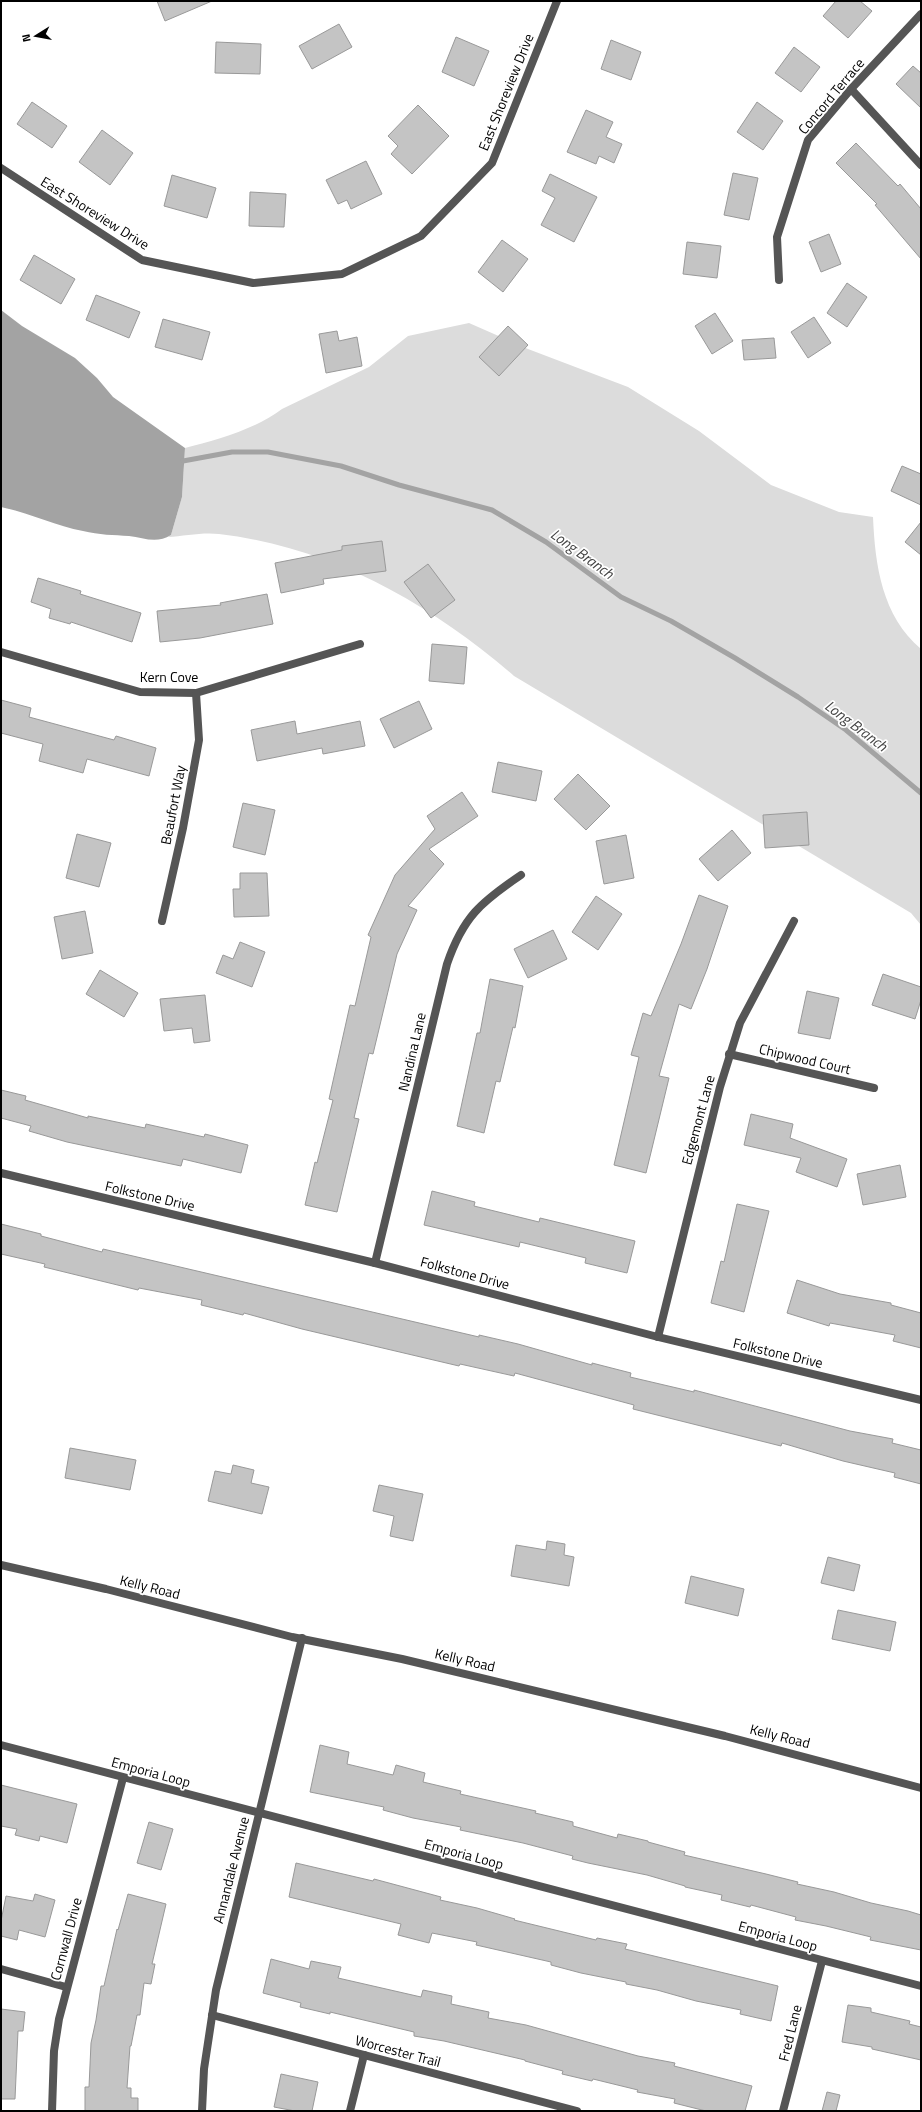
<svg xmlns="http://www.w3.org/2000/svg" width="922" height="2112" viewBox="0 0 922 2112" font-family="'Titillium Web',sans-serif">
	<rect width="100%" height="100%" fill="#fff"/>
	<path fill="#dcdcdc" d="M469 323 528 349 628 387 699 431 771 485 839 512 873 517C875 565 882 616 921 649V925L911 913 514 676C431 604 331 547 219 534 203 532 184 536 168 537L171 535 182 497 185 448C216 440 256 429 282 409L369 367 408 336Z"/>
	<path fill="#a3a3a3" d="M1 310 22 326 75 358 97 378 113 397 185 448 182 497 171 535C157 544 144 538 129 536 114 535 99 535 83 531 56 526 29 513 1 507Z"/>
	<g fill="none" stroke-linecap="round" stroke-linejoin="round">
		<polyline stroke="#a3a3a3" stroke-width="5" points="183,461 232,452 268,452 341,466 399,485 492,510 546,542 621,597 671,621 735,658 798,697 846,730 921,793"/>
	</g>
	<g fill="#c4c4c4" stroke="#999">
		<polygon points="157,1 212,1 165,21"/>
		<polygon points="836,1 860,1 872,11 848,38 823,16"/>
		<polygon points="339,24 352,47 312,69 299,46"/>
		<polygon points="456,37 489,51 474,86 442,72"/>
		<polygon points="611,40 641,52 631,80 601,69"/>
		<polygon points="216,42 261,44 260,74 215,73"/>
		<polygon points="794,47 820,67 801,92 775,73"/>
		<polygon points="913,66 921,73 921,108 896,84"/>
		<polygon points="32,102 67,126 52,148 17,124"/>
		<polygon points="757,102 783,121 763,150 737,132"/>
		<polygon points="418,105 449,136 412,174 391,154 398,146 388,136"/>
		<polygon points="586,110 613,122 606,137 622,144 614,163 599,156 596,164 567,152"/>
		<polygon points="102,130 133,153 110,185 79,162"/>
		<polygon points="856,143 898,186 900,184 921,209 921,259 875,205 877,204 836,163"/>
		<polygon points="366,161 382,194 351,209 347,200 338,204 326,180"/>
		<polygon points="733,173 758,178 749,220 724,215"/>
		<polygon points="550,174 597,197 574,242 541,225 555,198 542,191"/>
		<polygon points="172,175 216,188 207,218 164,206"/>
		<polygon points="250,192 286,194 284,227 249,226"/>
		<polygon points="829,234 841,264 821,272 809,242"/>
		<polygon points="502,240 528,259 503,292 478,272"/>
		<polygon points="687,242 721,246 717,278 683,274"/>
		<polygon points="34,255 75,279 61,304 20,280"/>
		<polygon points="847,283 867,297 847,327 827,313"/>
		<polygon points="96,295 140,312 129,338 86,320"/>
		<polygon points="715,313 733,341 712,354 695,326"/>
		<polygon points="814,317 831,343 808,358 791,332"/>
		<polygon points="163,319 210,332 202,360 155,347"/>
		<polygon points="508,326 528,345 499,376 479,357"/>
		<polygon points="337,331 339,341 357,337 362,366 326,373 319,334"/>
		<polygon points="774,338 776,358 744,360 742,340"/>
		<polygon points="902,466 921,474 921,505 891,491"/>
		<polygon points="921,522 921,555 905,542"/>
		<polygon points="382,541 386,571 323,579 324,584 281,593 275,563 342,550 342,546"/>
		<polygon points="428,564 455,600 431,618 404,582"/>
		<polygon points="38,578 81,591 80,594 141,613 132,642 71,622 70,624 49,618 51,609 31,602"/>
		<polygon points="267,594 273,624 200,638 160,642 157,611 221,605 220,603"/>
		<polygon points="432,644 467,647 464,684 429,681"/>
		<polygon points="1,700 31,708 29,717 114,740 116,736 156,748 149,776 87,759 83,773 39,761 43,744 1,733"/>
		<polygon points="419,701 432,729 394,748 380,719"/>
		<polygon points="295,721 297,734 360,721 365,746 323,754 322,748 257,761 251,730"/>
		<polygon points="498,762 542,771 536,801 492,792"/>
		<polygon points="578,774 610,806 586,830 554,799"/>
		<polygon points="462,792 478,816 429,849 444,864 408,906 417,910 397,954 373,1054 369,1053 354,1118 359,1119 337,1212 305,1205 315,1162 317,1163 333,1100 329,1099 350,1005 355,1006 371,937 368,935 395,875 435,829 427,816"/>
		<polygon points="243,803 275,810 265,855 233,847"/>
		<polygon points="807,812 809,845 765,848 763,815"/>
		<polygon points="732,830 751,853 718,881 699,859"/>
		<polygon points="77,834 111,843 99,887 66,878"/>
		<polygon points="626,835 634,878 604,884 596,841"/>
		<polygon points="240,873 267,873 269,916 234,917 233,889 240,889"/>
		<polygon points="699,895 728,906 707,969 691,1009 679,1004 659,1076 669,1078 646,1173 614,1165 639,1057 631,1055 643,1013 651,1016 681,944"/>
		<polygon points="596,896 622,914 598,950 572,932"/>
		<polygon points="85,911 93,953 62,959 54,917"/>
		<polygon points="553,930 567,959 528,978 514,949"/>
		<polygon points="240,942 265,952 252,987 216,973 223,955 233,959"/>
		<polygon points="100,970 138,993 124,1017 86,994"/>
		<polygon points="883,974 921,987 921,1000 915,1019 872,1005"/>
		<polygon points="490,979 523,986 515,1028 513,1027 500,1082 496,1081 484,1133 457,1126 477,1033 480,1033"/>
		<polygon points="807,991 839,998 830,1039 798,1033"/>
		<polygon points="205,995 210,1041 194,1043 192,1028 164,1031 160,999"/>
		<polygon points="1,1090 26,1096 25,1100 88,1118 88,1116 145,1128 146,1124 204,1137 205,1134 248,1145 241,1173 183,1159 181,1166 67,1142 29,1131 31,1126 1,1118"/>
		<polygon points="751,1114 793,1124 790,1138 847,1159 837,1187 796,1172 801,1158 744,1145"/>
		<polygon points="900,1165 906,1197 863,1205 857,1174"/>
		<polygon points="432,1191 475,1202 474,1206 539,1222 540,1218 635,1241 627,1273 585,1263 586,1258 520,1242 519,1247 424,1225"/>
		<polygon points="737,1204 769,1211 744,1312 711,1303 721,1261 724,1262"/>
		<polygon points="1,1224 41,1234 41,1236 102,1252 103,1249 479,1337 479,1335 518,1344 592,1365 592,1363 631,1373 630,1377 694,1392 694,1390 850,1431 893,1439 892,1443 921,1450 921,1484 894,1477 895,1473 843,1461 782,1443 781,1446 633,1409 634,1405 515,1373 514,1376 460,1364 459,1366 302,1329 244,1313 243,1315 201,1305 202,1300 139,1288 138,1290 44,1267 45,1264 1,1254"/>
		<polygon points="797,1280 840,1294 891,1303 891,1305 921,1313 921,1348 893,1341 895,1335 830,1323 829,1326 787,1313"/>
		<polygon points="70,1448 136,1460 130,1490 65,1478"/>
		<polygon points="233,1465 254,1470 251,1483 269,1487 262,1514 208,1501 215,1471 231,1474"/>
		<polygon points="379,1485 423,1494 413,1541 390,1536 394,1516 373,1511"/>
		<polygon points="547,1541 565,1544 564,1555 574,1557 569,1586 511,1576 516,1545 546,1550"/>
		<polygon points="828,1557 860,1565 854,1591 821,1583"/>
		<polygon points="691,1576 744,1589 738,1616 685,1603"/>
		<polygon points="838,1610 896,1622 890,1651 832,1639"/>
		<polygon points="320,1745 349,1752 347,1764 393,1775 396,1765 425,1773 423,1782 461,1791 460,1794 536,1811 535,1813 573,1822 573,1826 617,1838 618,1834 648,1841 648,1842 685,1852 684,1855 766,1874 798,1882 797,1884 834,1892 871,1903 908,1911 921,1915 921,1950 870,1940 871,1937 826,1926 795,1920 796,1917 751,1905 750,1907 721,1900 722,1895 685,1887 685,1886 647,1875 588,1863 572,1859 573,1856 523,1843 460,1830 461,1827 413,1818 383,1810 384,1807 310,1792"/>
		<polygon points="1,1785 77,1804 67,1843 40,1836 39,1841 15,1835 17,1829 1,1826"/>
		<polygon points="149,1822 173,1829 161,1870 137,1863"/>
		<polygon points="296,1863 373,1881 374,1879 441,1897 440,1900 477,1908 515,1919 514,1920 596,1940 597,1938 627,1944 625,1949 778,1986 771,2021 740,2014 741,2010 696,2001 657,1990 626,1984 626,1982 581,1973 551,1965 551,1962 476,1945 477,1942 432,1933 429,1943 398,1935 401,1924 289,1897"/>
		<polygon points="35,1894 55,1900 45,1937 19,1930 17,1940 1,1936 1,1921 6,1896 33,1901"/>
		<polygon points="128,1894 166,1904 152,1964 155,1964 151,1984 144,1983 140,2015 137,2015 131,2046 130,2046 127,2088 131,2088 131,2098 138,2098 138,2111 85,2111 85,2087 89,2087 91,2043 96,2020 101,1986 104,1986 117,1929 118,1930"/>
		<polygon points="271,1959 309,1969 311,1961 341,1967 338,1978 421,1997 423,1990 452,1996 451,2004 489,2012 488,2018 526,2025 638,2056 675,2063 674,2066 752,2086 745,2111 706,2111 674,2103 675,2099 637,2092 638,2090 593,2079 592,2081 562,2074 563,2071 525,2061 525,2060 444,2041 414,2036 414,2032 330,2012 330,2014 300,2007 301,2003 263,1993"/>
		<polygon points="848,2005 871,2008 871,2012 910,2021 909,2024 921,2027 921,2060 872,2049 872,2047 842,2042"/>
		<polygon points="1,2009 25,2012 23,2031 18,2031 15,2099 1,2099"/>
		<polygon points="281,2074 318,2082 312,2111 295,2111 274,2107"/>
		<polygon points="827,2092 840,2095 836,2111 822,2111"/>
	</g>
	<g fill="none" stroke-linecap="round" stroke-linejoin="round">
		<g stroke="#555" stroke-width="8">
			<polyline points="851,89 921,165"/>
			<polyline points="1,168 142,260 253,283 342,274 421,236 492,163 557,1"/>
			<polyline points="779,280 777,237 808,140 851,89 921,14"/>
			<polyline points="1,652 140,692 196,693 360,644"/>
			<polyline points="162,921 183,828 199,740 196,693"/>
			<polyline points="729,1054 874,1088"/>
			<polyline points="1,1173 375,1263 658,1337 921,1400"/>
			<path d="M375 1263 447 964C463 917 481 902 521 875"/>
			<polyline points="658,1337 720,1087 740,1023 794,921"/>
			<polyline points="1,1565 106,1589 292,1637 402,1659 725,1736 921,1788"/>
			<polyline points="1,1745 921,1986"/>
			<polyline points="1,1969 66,1987"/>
			<polyline points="212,2015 577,2111"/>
			<polyline points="52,2111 54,2051 59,2019 123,1778"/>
			<polyline points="202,2111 204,2069 216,1990 302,1638"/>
			<polyline points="350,2111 364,2055"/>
			<polyline points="783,2111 822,1961"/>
		</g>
	</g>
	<g text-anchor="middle" stroke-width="3.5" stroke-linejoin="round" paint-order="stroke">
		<g font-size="14" fill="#000" stroke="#fff">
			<text transform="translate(506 92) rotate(-68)" y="5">East Shoreview Drive</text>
			<text transform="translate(831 96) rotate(-50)" y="5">Concord Terrace</text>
			<text transform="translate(95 213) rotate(32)" y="5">East Shoreview Drive</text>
			<text x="169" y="682">Kern Cove</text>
			<text transform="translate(173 805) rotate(-79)" y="5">Beaufort Way</text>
			<text transform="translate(412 1052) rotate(-77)" y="5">Nandina Lane</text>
			<text transform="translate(805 1059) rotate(13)" y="5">Chipwood Court</text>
			<text transform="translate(698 1120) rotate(-75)" y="5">Edgemont Lane</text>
			<text transform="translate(150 1196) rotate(13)" y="5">Folkstone Drive</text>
			<text transform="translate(465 1273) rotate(15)" y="5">Folkstone Drive</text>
			<text transform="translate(778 1353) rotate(13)" y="5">Folkstone Drive</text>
			<text transform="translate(150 1587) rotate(14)" y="5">Kelly Road</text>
			<text transform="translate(465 1660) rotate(13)" y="5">Kelly Road</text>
			<text transform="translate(780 1736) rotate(14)" y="5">Kelly Road</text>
			<text transform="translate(151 1772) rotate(15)" y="5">Emporia Loop</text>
			<text transform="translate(464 1854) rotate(15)" y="5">Emporia Loop</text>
			<text transform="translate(231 1870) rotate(-76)" y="5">Annandale Avenue</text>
			<text transform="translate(778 1936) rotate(15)" y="5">Emporia Loop</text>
			<text transform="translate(66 1939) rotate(-75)" y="5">Cornwall Drive</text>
			<text transform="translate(790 2033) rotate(-76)" y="5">Fred Lane</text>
			<text transform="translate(398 2051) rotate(15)" y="5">Worcester Trail</text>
		</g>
		<g font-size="15" font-style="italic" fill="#444" stroke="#fff">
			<text transform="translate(582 554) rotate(36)" y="5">Long Branch</text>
			<text transform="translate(856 726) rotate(37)" y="5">Long Branch</text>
		</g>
	</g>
	<rect width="922" height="2112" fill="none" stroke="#000000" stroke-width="4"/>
	<g transform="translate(36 36) rotate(259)" stroke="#ffffff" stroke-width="3" paint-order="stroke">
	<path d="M0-3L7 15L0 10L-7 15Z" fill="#000000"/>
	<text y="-6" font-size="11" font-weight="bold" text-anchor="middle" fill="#000000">N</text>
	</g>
</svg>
